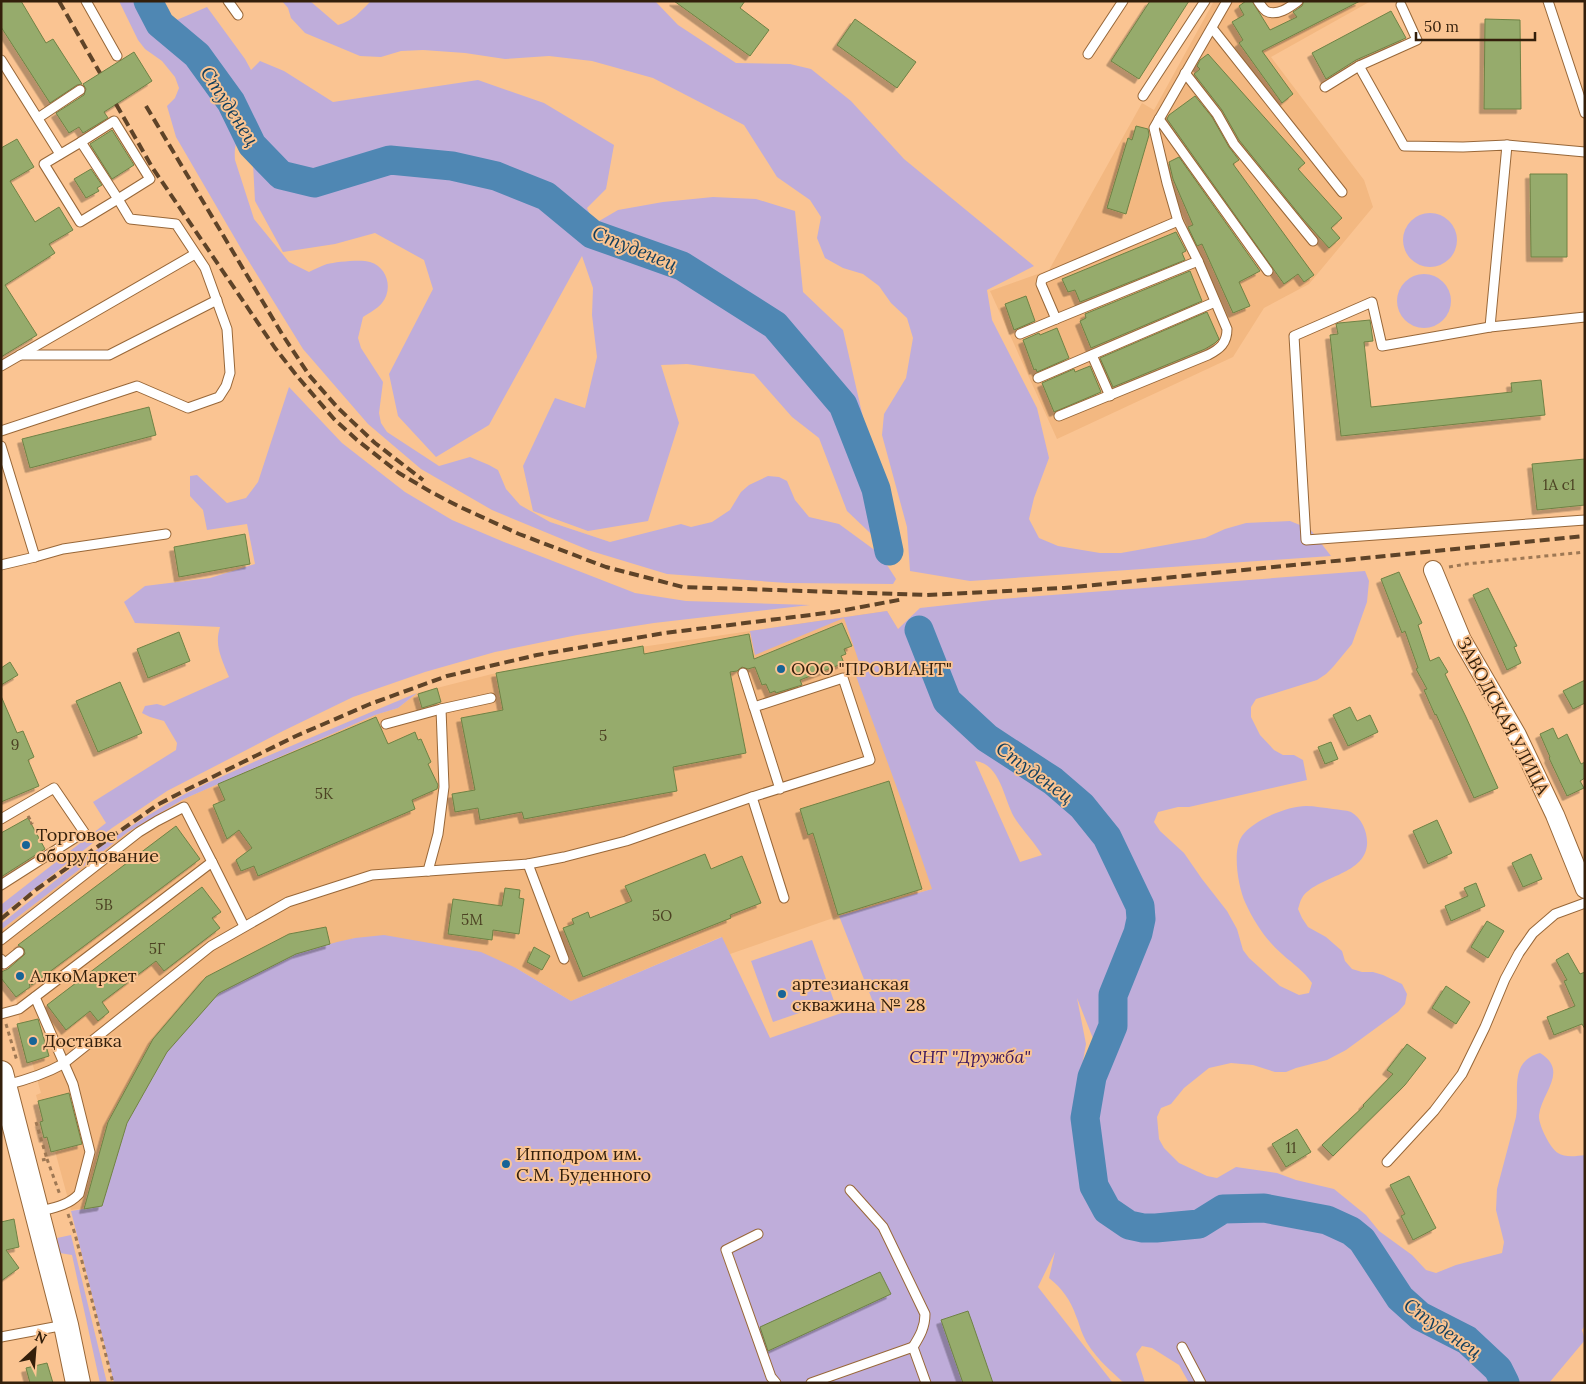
<svg xmlns="http://www.w3.org/2000/svg" width="1586" height="1384" viewBox="0 0 1586 1384" font-family="Lora,serif">
	<defs>
		<filter id="shadow"><feDropShadow dx="-4.5" dy="4.5" stdDeviation="0" flood-color="#0004"/></filter>
	</defs>
	<rect width="100%" height="100%" fill="#fac492"/>
	<g fill="#f3b881">
		<polygon points="1214,1 1371,1 1271,57 1364,180 1373,207 1309,284 1264,308 1233,357 1057,439 990,291 1049,270 1142,103 1154,110"/>
		<polygon points="887,611 977,766 984,784 932,889 839,916 730,954 721,937 571,1001 516,968 355,938 319,948 167,1052 127,1123 102,1206 71,1210 55,1151 51,1152 47,1138 44,1138 40,1122 43,1121 36,1095 41,1093 32,1062 27,1063 17,1025 20,1024 16,997 1,978 1,930 128,832 184,799 375,715 398,708 417,693 492,674 641,647"/>
	</g>
	<g fill="#bfadda" fill-rule="evenodd">
		<path d="M119 1H162L172 22 207 7 245 59 251 70 260 61 284 71 333 102 478 80 544 103 614 145 606 189 587 208 594 224 618 210 663 202 713 197 756 199 795 211 803 292 843 330 865 426 892 500 889 551 847 511 819 438 792 417 754 374 687 364 661 365 679 423 648 521 588 531 533 511 523 466 555 398 585 408 597 357 592 315 593 288 582 256 489 425 436 457 398 416 389 374 433 289 424 260 375 233 335 244 283 252 255 201 252 145 243 128C236 139 234 148 235 160L254 219 289 262 309 272C315 269 321 266 327 264 336 262 361 259 370 262 388 267 393 290 382 303 377 309 369 313 363 317L358 338 361 348 383 382 379 413 381 423 387 432 439 466 470 457 489 465 498 470 506 489 520 505 550 522 610 542 681 524 691 527 712 522 730 510 741 492 749 485 768 476 779 477 787 481 795 500 809 517 839 524 880 554 896 579 893 584 787 583 667 574 591 551 492 510 421 469 368 424 303 349 243 252 176 137 167 106 175 98 179 88 175 77 162 61 145 49 138 40Z"/>
		<path d="M282 1H310L338 25C353 21 360 12 371 1H655L678 25 736 63 790 64 811 69 851 101 904 159 1034 266 987 290 992 320 1037 408 1049 458 1034 498 1029 519 1039 538 1058 546 1100 553H1121L1205 538 1225 529 1246 523 1290 521 1310 529 1331 556 970 581 910 571 907 527 882 435 884 414 906 378 913 338 907 318 891 303 879 286 863 274 843 268 825 258 817 238 821 217 810 200 777 177 744 125 653 78 592 61 549 56 505 59 465 53 423 50 401 51 381 57 360 56 305 33 291 18 288 8Z"/>
		<circle cx="1430" cy="240" r="27"/>
		<circle cx="1424" cy="301" r="27"/>
		<path d="M289 387 342 443 405 492 452 520 504 542 635 593 686 601 810 605 654 623 577 635 495 652 425 672 353 697 283 731 167 791 112 828 1 915 2 904 106 823 93 802 176 750 177 743 164 721 150 717 142 713 145 706 157 704 164 706 229 677C222 659 214 646 220 627L135 623 124 602 145 586 210 578 255 564 247 524 207 530 203 510 190 496V476L197 475 227 503 246 498 258 482Z"/>
		<path d="M1365 571 1369 581 1367 602 1352 644 1333 667 1326 674 1317 680 1256 699 1251 707V717L1260 735 1274 750 1283 755H1294L1303 760 1307 780 1189 807H1178L1158 812 1154 822 1160 831 1184 853 1202 879 1227 911 1237 929 1243 950 1249 958 1280 986 1299 995 1309 993 1312 983C1304 971 1293 964 1282 954 1266 940 1254 922 1245 902 1238 886 1232 850 1242 836 1253 820 1288 806 1306 806 1315 806 1324 808 1333 809 1339 810 1346 810 1351 812 1362 818 1368 833 1367 845 1364 876 1316 876 1302 898 1300 901 1299 906 1298 909L1302 918 1308 927 1326 937 1342 951 1345 961 1352 969 1362 972H1373L1383 975 1402 984 1407 994 1405 1004 1398 1012 1346 1050 1327 1060 1296 1068 1286 1072H1275L1253 1065 1231 1063 1209 1068 1184 1088 1171 1104 1161 1108 1157 1117 1159 1139 1164 1148 1179 1163 1207 1176 1217 1178 1236 1167 1277 1173 1296 1180 1334 1189 1366 1215 1379 1231 1412 1255 1426 1270 1436 1273 1456 1265 1502 1253 1504 1242 1496 1210 1497 1189 1516 1117C1520 1092 1508 1062 1540 1053 1569 1071 1542 1092 1539 1115 1538 1124 1550 1148 1558 1153 1565 1158 1577 1156 1585 1155V1325L1582 1330 1585 1340 1549 1383H1189L1179 1365 1152 1348 1142 1346 1136 1354 1145 1383H1124C1109 1369 1091 1354 1083 1335 1080 1329 1079 1322 1076 1316 1071 1301 1062 1288 1049 1278L1055 1252 1038 1287 1113 1383H114L71 1211 102 1206 127 1123 167 1052 219 993 296 954 337 942 355 938 384 935 481 952 516 968 571 1001 722 937 770 1038 873 1002 839 916 932 889 905 810 852 665 859 662 844 618 755 655 750 631 887 611 898 629 920 608 1001 599ZM975 761C1002 764 1004 803 1016 820 1024 832 1035 843 1042 855L1020 862ZM1077 998 1094 1041 1082 1144 1077 1156V1095L1086 1044Z"/>
		<path d="M417 693 398 708 375 715 184 799 128 832 1 930V924C54 881 108 838 167 804 196 787 226 775 256 761 310 738 363 715 417 693Z"/>
		<polygon points="812,940 834,1001 773,1022 751,961"/>
		<polygon points="71,1235 107,1383 100,1383 72,1255 60,1253 57,1238"/>
	</g>
	<g fill="none" stroke-linecap="round" stroke-linejoin="round">
		<g stroke="#4f87b3" stroke-width="29">
			<polyline points="148,1 160,24 197,55 231,102 252,145 281,175 314,183 390,160 452,166 496,176 546,196 592,234 682,266 775,325 843,405 876,489 889,551"/>
			<polyline points="919,630 947,701 987,738 1053,781 1082,806 1107,837 1140,906 1141,919 1138,933 1113,995 1113,1026 1092,1077 1085,1118 1094,1186 1107,1210 1129,1225 1143,1228 1156,1228 1199,1224 1223,1209 1264,1208 1327,1220 1351,1231 1362,1240 1400,1298 1420,1316 1467,1340 1498,1369 1505,1383"/>
		</g>
	</g>
	<g fill="#96ab6c" stroke="#6f8245" filter="url(#shadow)">
		<polygon points="1,1 21,1 46,43 53,39 82,84 77,85 50,103 1,27"/>
		<polygon points="674,1 745,1 740,8 769,30 750,56"/>
		<polygon points="1150,1 1189,1 1139,79 1111,61"/>
		<polygon points="1246,1 1252,1 1270,30 1297,17 1293,12 1302,6 1304,1 1360,1 1262,51 1293,94 1282,103 1239,43 1243,40 1232,22 1244,15 1239,6"/>
		<polygon points="1391,11 1406,38 1356,60 1326,79 1312,53"/>
		<polygon points="855,19 916,62 897,88 837,45"/>
		<polygon points="1485,19 1520,20 1521,109 1484,109"/>
		<polygon points="134,52 152,81 104,112 108,118 83,133 79,127 69,133 56,113 84,95 86,89 83,84"/>
		<polygon points="1208,54 1305,163 1298,169 1342,218 1331,228 1340,238 1329,248 1303,219 1239,140 1222,110 1194,74 1200,69 1197,66 1200,60"/>
		<polygon points="1195,96 1212,117 1229,147 1239,160 1233,164 1314,275 1304,282 1298,274 1284,284 1167,119 1169,115"/>
		<polygon points="1136,126 1148,129 1149,135 1126,214 1107,208 1128,138 1132,140"/>
		<polygon points="112,130 134,165 112,179 90,144"/>
		<polygon points="17,139 34,167 10,181 35,222 59,207 73,230 49,244 55,253 5,285 37,335 1,357 1,148"/>
		<polygon points="1179,157 1260,271 1239,282 1250,306 1233,313 1202,244 1197,246 1188,227 1193,225 1173,179 1169,162"/>
		<polygon points="91,169 102,185 97,188 99,191 86,198 74,179"/>
		<polygon points="1530,174 1567,174 1567,257 1531,257"/>
		<polygon points="1176,232 1186,251 1182,253 1185,260 1080,302 1075,290 1068,292 1062,279"/>
		<polygon points="1190,271 1202,301 1091,348 1080,321 1086,318 1085,314"/>
		<polygon points="1026,296 1035,321 1014,330 1005,304"/>
		<polygon points="1207,312 1219,339 1215,343 1205,349 1113,387 1100,358"/>
		<polygon points="1370,320 1373,341 1364,342 1371,407 1512,392 1511,383 1541,380 1545,415 1341,436 1330,335 1338,334 1336,324 1339,323"/>
		<polygon points="1057,328 1069,358 1037,372 1036,369 1034,370 1023,340 1039,333 1040,335"/>
		<polygon points="1090,366 1101,392 1054,412 1042,383 1074,369 1075,372"/>
		<polygon points="149,407 156,435 30,468 22,439"/>
		<polygon points="1585,459 1585,505 1537,510 1532,464"/>
		<polygon points="245,534 250,564 179,577 174,547"/>
		<polygon points="1399,572 1422,623 1418,625 1430,661 1439,657 1448,672 1445,674 1466,717 1498,788 1474,798 1436,714 1435,715 1424,690 1427,689 1416,669 1418,668 1405,631 1402,633 1381,579"/>
		<polygon points="1488,588 1517,646 1514,647 1521,663 1507,670 1473,595"/>
		<polygon points="842,623 852,646 844,649 846,654 841,656 844,663 800,680 802,685 776,693 775,691 770,693 766,684 762,685 755,667 748,669 742,667 737,671 730,672 746,753 673,767 677,791 524,819 522,812 480,820 478,808 455,812 452,794 475,790 461,718 503,710 496,673 643,646 644,654 749,634 754,659"/>
		<polygon points="179,632 190,661 148,678 137,649"/>
		<polygon points="10,662 18,675 1,685 1,668"/>
		<polygon points="1585,680 1585,703 1573,709 1563,691"/>
		<polygon points="120,682 142,733 98,752 76,701"/>
		<polygon points="437,688 441,702 422,708 418,694"/>
		<polygon points="1,696 17,733 23,731 34,757 28,760 39,786 1,802"/>
		<polygon points="1350,707 1357,721 1370,715 1378,732 1348,746 1333,715"/>
		<polygon points="376,717 388,744 415,732 418,740 421,739 431,762 428,764 438,785 437,789 412,800 415,809 258,876 254,866 241,871 236,860 252,848 239,830 227,839 213,805 225,800 218,784"/>
		<polygon points="1553,728 1558,739 1567,734 1581,764 1585,762 1585,778 1580,781 1584,788 1567,796 1549,758 1550,757 1540,734"/>
		<polygon points="1331,742 1338,759 1325,764 1318,747"/>
		<polygon points="889,781 922,889 838,915 813,833 808,835 800,809"/>
		<polygon points="28,818 45,849 1,877 1,833"/>
		<polygon points="1437,820 1452,853 1428,864 1413,831"/>
		<polygon points="176,826 200,859 32,985 29,981 30,987 16,997 1,978 1,972 8,969 25,954 24,949 18,945"/>
		<polygon points="705,854 711,869 742,856 761,903 730,915 731,918 583,977 563,928 574,924 572,919 588,912 590,918 632,901 625,886"/>
		<polygon points="1531,854 1542,879 1523,887 1512,863"/>
		<polygon points="1476,883 1485,906 1451,921 1445,906 1468,896 1464,888"/>
		<polygon points="202,887 221,912 212,918 220,928 164,971 156,961 102,1002 109,1012 98,1021 90,1011 66,1030 47,1005"/>
		<polygon points="505,888 520,890 519,898 524,899 519,934 493,930 492,940 448,934 453,899 502,906"/>
		<polygon points="1487,921 1504,931 1488,958 1471,947"/>
		<polygon points="326,927 330,944 296,954 219,993 167,1052 127,1123 102,1206 84,1209 108,1122 153,1039 206,977 289,934"/>
		<polygon points="534,947 550,956 542,970 527,962"/>
		<polygon points="1568,953 1580,974 1585,972 1585,1029 1582,1024 1554,1035 1547,1017 1575,1006 1564,981 1567,980 1556,960"/>
		<polygon points="1446,986 1470,1002 1456,1024 1432,1008"/>
		<polygon points="38,1019 49,1056 27,1063 17,1024"/>
		<polygon points="1407,1044 1426,1058 1405,1085 1333,1156 1322,1145 1364,1106 1363,1105 1393,1074 1387,1070"/>
		<polygon points="69,1093 82,1144 51,1152 47,1137 44,1138 40,1122 43,1121 38,1101"/>
		<polygon points="1297,1129 1311,1152 1286,1167 1272,1144"/>
		<polygon points="1409,1176 1436,1228 1413,1240 1401,1216 1405,1214 1390,1185"/>
		<polygon points="14,1219 19,1247 6,1250 19,1268 1,1281 1,1222"/>
		<polygon points="880,1272 891,1294 768,1351 760,1327"/>
		<polygon points="968,1311 972,1322 993,1383 963,1383 941,1320"/>
		<polygon points="47,1363 53,1383 30,1383 26,1368"/>
	</g>
	<g fill="none" stroke-linecap="round" stroke-linejoin="round">
		<defs>
			<g id="lane">
				<polyline points="86,1 117,56"/>
				<polyline points="228,1 238,15"/>
				<path d="M1258 1C1260 4 1263 9 1266 11 1277 17 1290 7 1298 1"/>
				<polyline points="1548,1 1585,113"/>
				<polyline points="1212,28 1342,192"/>
				<polyline points="1088,54 1123,1"/>
				<polyline points="1,60 60,154"/>
				<polyline points="1359,66 1417,40 1401,5"/>
				<polyline points="1185,73 1217,114 1234,144 1313,241"/>
				<polyline points="1325,87 1359,66 1404,146 1463,147 1507,145 1490,327 1585,317"/>
				<polyline points="1143,96 1205,1"/>
				<polyline points="38,118 80,90"/>
				<polyline points="1159,119 1268,271"/>
				<polygon points="81,142 118,199 80,222 44,164"/>
				<polyline points="1507,145 1585,152"/>
				<polyline points="1178,221 1042,279 1041,284 1056,319 1198,261"/>
				<polyline points="1490,327 1382,346 1372,302 1294,336 1306,540 1585,520"/>
				<polyline points="1020,334 1056,319"/>
				<polyline points="20,355 109,355 217,300"/>
				<polyline points="1092,355 1110,396"/>
				<polyline points="1,366 195,254"/>
				<polyline points="1038,378 1215,302"/>
				<path d="M1059 416 1208 355C1220 349 1227 343 1227 329L1198 261 1178 221 1167 183 1154 128 1227 1"/>
				<polyline points="1,431 137,386 188,408 219,397 226,386 230,373 227,329 205,268 176,224 130,219 118,199 150,179 114,121 81,142"/>
				<polyline points="1,446 35,557 1,565"/>
				<polyline points="35,557 63,549 166,534"/>
				<polyline points="743,673 754,707"/>
				<polyline points="441,709 491,698"/>
				<polyline points="386,724 441,709 444,787 438,834 428,871"/>
				<polyline points="752,797 784,898"/>
				<polyline points="1,819 54,788 84,832 1,885"/>
				<polyline points="528,864 564,959"/>
				<polyline points="1,940 139,832 157,821 184,807 212,862"/>
				<polyline points="1,959 4,964 19,952"/>
				<path d="M35 997 73 1084 90 1152 79 1194C68 1206 52 1208 37 1212"/>
				<polyline points="1,1014 19,1009 212,862 244,926"/>
				<path d="M6 1085C26 1080 45 1074 63 1064L211 946 288 902 372 875 528 864 564 857 626 841 752 797 870 760 843 678 754 707 780 789"/>
				<polyline points="1387,1162 1434,1111 1462,1074 1485,1027 1505,979 1519,953 1533,933 1555,914 1585,903"/>
				<path d="M850 1190 883 1227 925 1314C925 1327 920 1336 913 1347"/>
				<polyline points="758,1234 726,1250 771,1377 776,1383"/>
				<polyline points="1,1337 65,1325"/>
				<polyline points="1182,1347 1201,1383"/>
				<polyline points="811,1383 913,1347 926,1383"/>
			</g>
			<polyline id="street" points="1433,570 1462,640 1517,735 1555,815 1585,889"/>
			<polyline id="secondary" points="1,1073 66,1325 78,1383"/>
		</defs>
		<use href="#lane" stroke="#986738" stroke-width="11"/>
		<use href="#street" stroke="#986738" stroke-width="20"/>
		<use href="#secondary" stroke="#986738" stroke-width="26"/>
		<g stroke="#9e7854" stroke-width="3" stroke-dasharray="4 4" stroke-linecap="butt">
			<polyline points="1449,567 1466,564 1585,552"/>
			<polyline points="28,816 32,823 30,823"/>
			<polyline points="6,1024 17,1061"/>
			<polyline points="36,1122 47,1159 42,1160"/>
			<polyline points="47,1159 60,1195"/>
			<polyline points="68,1214 75,1234 113,1383"/>
		</g>
		<use href="#lane" stroke="#fff" stroke-width="9"/>
		<use href="#street" stroke="#fff" stroke-width="18"/>
		<use href="#secondary" stroke="#fff" stroke-width="24"/>
		<g stroke="#5e4328" stroke-width="4" stroke-dasharray="10 5" stroke-linecap="butt">
			<polyline points="59,1 100,73"/>
			<polyline points="116,104 152,167 275,348 297,376 334,419 357,440 399,473 431,492 458,506 519,534 606,567 683,587 927,595 1064,588 1585,536"/>
			<polyline points="146,106 282,334 309,375 338,408 375,443 423,480"/>
			<polyline points="1,919 37,889 157,805 184,791 296,736 370,704 447,676 537,655 665,633 834,612 904,599"/>
		</g>
	</g>
	<g fill="#176497" stroke="#fac492" stroke-width="2">
		<circle cx="781" cy="669" r="5"/>
		<circle cx="26" cy="845" r="5"/>
		<circle cx="20" cy="976" r="5"/>
		<circle cx="782" cy="994" r="5"/>
		<circle cx="33" cy="1041" r="5"/>
		<circle cx="506" cy="1164" r="5"/>
	</g>
	<g text-anchor="middle" stroke-width="4" stroke-linejoin="round" paint-order="stroke">
		<g font-size="15" fill="#4c4223">
			<text x="1559" y="490">1А с1</text>
			<text x="603" y="741">5</text>
			<text x="15" y="750">9</text>
			<text x="324" y="799">5К</text>
			<text x="104" y="910">5В</text>
			<text x="662" y="921">5О</text>
			<text x="472" y="925">5М</text>
			<text x="157" y="954">5Г</text>
			<text x="1291" y="1153">11</text>
		</g>
		<g font-size="18" fill="#331f0b" stroke="#fac492" text-anchor="start">
			<text x="791" y="675">ООО "ПРОВИАНТ"</text>
			<text x="36" y="841">Торговое<tspan x="36" dy="21">оборудование</tspan></text>
			<text x="30" y="982">АлкоМаркет</text>
			<text x="792" y="990">артезианская<tspan x="792" dy="21">скважина № 28</tspan></text>
			<text x="43" y="1047">Доставка</text>
			<text x="516" y="1160">Ипподром им.<tspan x="516" dy="21">С.М. Буденного</tspan></text>
		</g>
		<g font-size="18" fill="#331f0b" stroke="#fac492">
			<text transform="translate(1503 716) rotate(62)" y="6">ЗАВОДСКАЯ УЛИЦА</text>
		</g>
		<g font-size="18" font-style="italic" fill="#3c185f" stroke="#fac492">
			<text x="970" y="1063">СНТ "Дружба"</text>
		</g>
		<g font-size="19" font-style="italic" fill="#113e5d" stroke="#fac492">
			<text transform="translate(230 106) rotate(57)" y="7">Студенец</text>
			<text transform="translate(635 248) rotate(22)" y="7">Студенец</text>
			<text transform="translate(1035 772) rotate(36)" y="7">Студенец</text>
			<text transform="translate(1443 1328) rotate(35)" y="7">Студенец</text>
		</g>
	</g>
	<rect width="1586" height="1384" fill="none" stroke="#331f0b" stroke-width="5"/>
	<g transform="translate(35 1349) rotate(26)" stroke="#fac492" stroke-width="4" paint-order="stroke">
	<path d="M0-4L9 19L0 12L-9 19Z" fill="#331f0b"/>
	<text y="-8" font-size="14" font-weight="bold" text-anchor="middle" fill="#331f0b">N</text>
	</g>
	<path d="M1416 32v8h119v-8" fill="none" stroke="#331f0b" stroke-width="2.5"/>
	<text x="1424" y="32" font-size="15" fill="#331f0b" stroke="#fac492" stroke-width="4" paint-order="stroke">50 m</text>
</svg>
